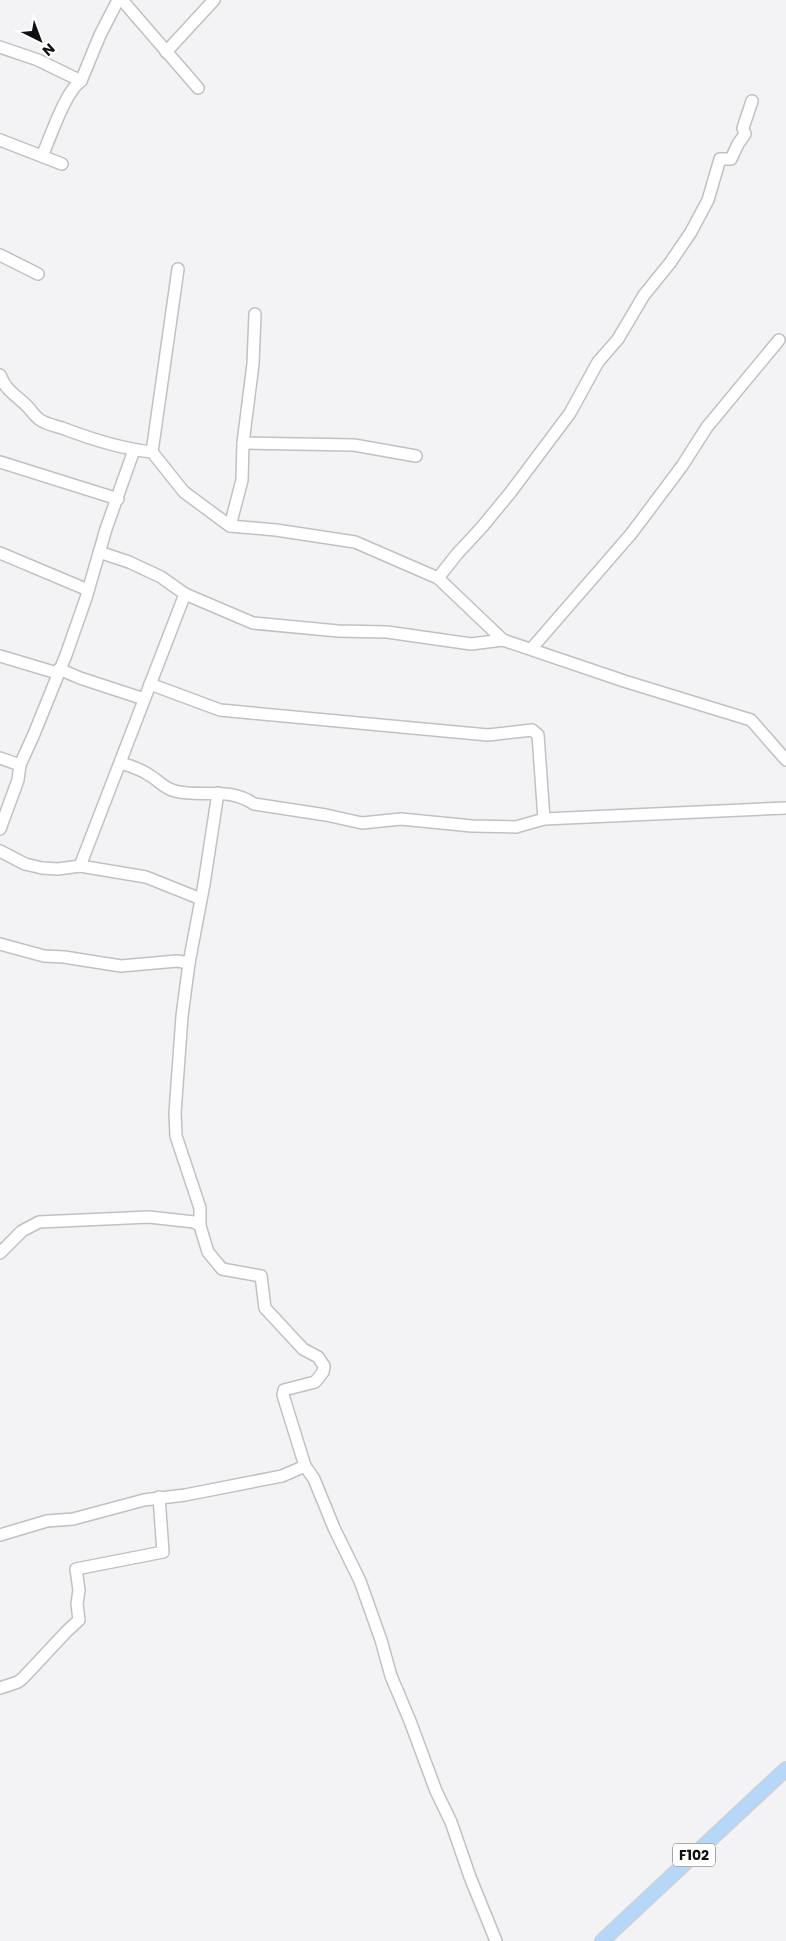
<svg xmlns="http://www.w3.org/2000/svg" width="786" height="1941" viewBox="0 0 786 1941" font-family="Poppins,sans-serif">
	<rect width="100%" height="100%" fill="#f3f3f5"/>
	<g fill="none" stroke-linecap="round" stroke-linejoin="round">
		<defs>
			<g id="minor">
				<polyline points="122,0 198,88"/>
				<polyline points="0,47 38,60 81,81"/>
				<polyline points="166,52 214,0"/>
				<polyline points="0,140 62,164"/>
				<path d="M42 156C50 139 65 91 81 81L100 35 118 0"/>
				<polyline points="0,255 38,274"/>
				<path d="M0 375C6 391 16 395 27 406 33 412 36 419 44 422 50 425 56 426 62 428 91 439 121 449 152 452L184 492 230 526 276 530 355 542 438 578 503 640 624 681 751 720 786 760"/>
				<polyline points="243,443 354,445 416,456"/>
				<polyline points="152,452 178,269"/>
				<polyline points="0,462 118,499"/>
				<polyline points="230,526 242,480 243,443 253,364 255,314"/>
				<polyline points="99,552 129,562 161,577 185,594 253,623 338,631 387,632 471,644 503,640"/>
				<polyline points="0,553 88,590"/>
				<polyline points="438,578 457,554 482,527 510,493 570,413 598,362 618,339 644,295 670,263 691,232 708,200 720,159 731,159 738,144 745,134 743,128 752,101"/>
				<polyline points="532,648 631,534 682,466 707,427 779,340"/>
				<polyline points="0,656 57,673"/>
				<polyline points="59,669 80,678 144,699"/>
				<polyline points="150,684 220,710 488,735 532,730 538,735 544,819"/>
				<polyline points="0,758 20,765"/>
				<path d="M121 763C130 766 141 769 149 775 158 780 165 789 175 791 202 798 228 786 254 804L326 815 362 823 401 819 472 826 516 827 544 819 786 808"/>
				<polyline points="0,829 18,780 20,765 34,734 66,655 86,598 106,529 134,450"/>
				<polyline points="0,851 25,864 42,868 58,869 80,866 146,877 201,899"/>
				<polyline points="80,866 185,594"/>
				<polyline points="0,944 44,956 64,957 121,966 177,961 189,963"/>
				<polyline points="200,1226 200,1208 176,1136 175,1113 182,1016 189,963 204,884 218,793"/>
				<polyline points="0,1253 22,1231 39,1222 149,1217 194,1222 200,1226 208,1252 222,1269 261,1276 265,1308 303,1349 318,1357 324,1366 323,1372 315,1382 284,1390 283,1395 305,1466 282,1476 185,1495 144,1500 73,1519 47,1521 0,1535"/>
				<polyline points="305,1466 314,1479 334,1528 360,1581 381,1640 391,1676 410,1721 436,1791 451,1822 470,1877 496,1941"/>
				<polyline points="0,1688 18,1682 23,1678 67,1631 79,1620 77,1604 79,1590 76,1569 163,1552 159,1497"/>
			</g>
			<polyline id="major" points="602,1941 786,1769"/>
		</defs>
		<use href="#minor" stroke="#c0c1c2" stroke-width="14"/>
		<use href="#major" stroke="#cfcfcf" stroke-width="16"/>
		<use href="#minor" stroke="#fff" stroke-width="11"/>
		<use href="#major" stroke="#b7d7f9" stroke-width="14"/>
	</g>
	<g text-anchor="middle" stroke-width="4" stroke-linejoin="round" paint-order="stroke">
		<rect fill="#fff" stroke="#585858" stroke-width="1" x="673" y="1843.5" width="42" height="23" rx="4"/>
		<g font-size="14" font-weight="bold" fill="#111">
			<text x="694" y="1860">F102</text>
		</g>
	</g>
	<g transform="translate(40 40) rotate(138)" stroke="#ffffff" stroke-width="4" paint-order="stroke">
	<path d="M0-4L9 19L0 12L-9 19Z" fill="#111111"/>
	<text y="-8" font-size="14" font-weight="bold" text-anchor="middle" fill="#111111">N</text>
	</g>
</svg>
